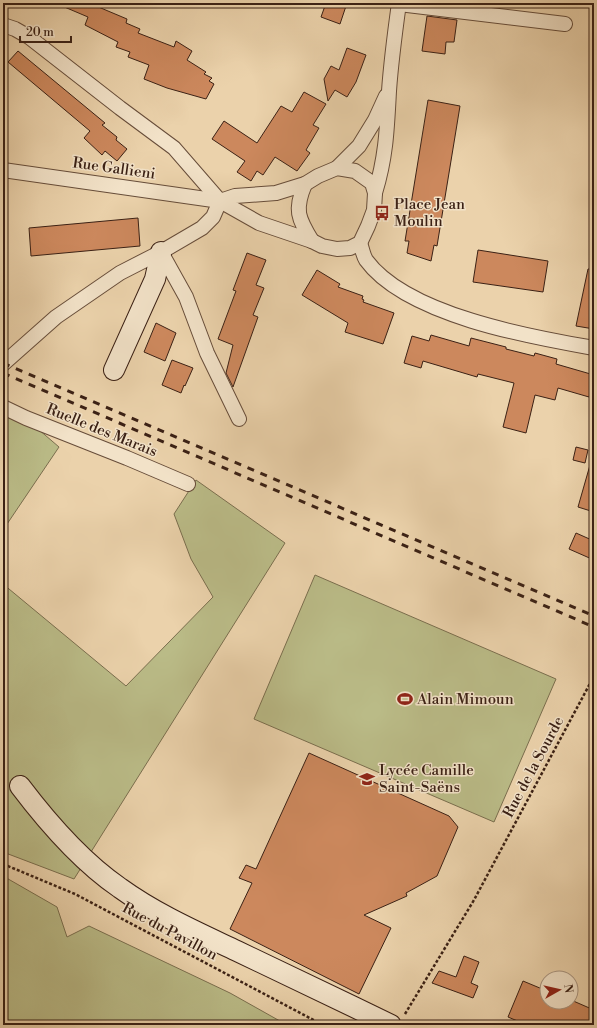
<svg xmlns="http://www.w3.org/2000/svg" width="597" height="1028" viewBox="0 0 597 1028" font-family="'Libre Bodoni',serif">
	<rect width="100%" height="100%" fill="#ebd2ab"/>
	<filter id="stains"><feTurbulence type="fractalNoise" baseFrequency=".005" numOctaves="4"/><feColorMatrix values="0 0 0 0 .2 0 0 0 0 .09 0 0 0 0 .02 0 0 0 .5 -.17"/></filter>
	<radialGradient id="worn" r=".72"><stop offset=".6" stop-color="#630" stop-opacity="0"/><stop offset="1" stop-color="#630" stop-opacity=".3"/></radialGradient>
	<g fill="#babb87" stroke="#7a6e4e">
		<polygon points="3,399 59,447 3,530"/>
		<polygon points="196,480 285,543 74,879 3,852 3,584 126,686 213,597 191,559 174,514"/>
		<polygon points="315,575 556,679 494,822 254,719"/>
		<polygon points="3,876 57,907 67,937 89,926 230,993 287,1025 3,1025"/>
	</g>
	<g fill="#cc885d" stroke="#3b2115">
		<polygon points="55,3 89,3 127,19 126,23 140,29 138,33 174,47 176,41 192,51 187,60 206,72 204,74 212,78 209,81 214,84 206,99 167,88 144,79 149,65 128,57 130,52 116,47 118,42 85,25 88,17"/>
		<polygon points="326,3 347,3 340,24 321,17"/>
		<polygon points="427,16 457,20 454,42 446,42 445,54 422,51"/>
		<polygon points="347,48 366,55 356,82 347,97 335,90 328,101 324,79 331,66 339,70"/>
		<polygon points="18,51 105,123 102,125 117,137 116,140 127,149 117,161 105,151 102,155 84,138 90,131 8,62"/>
		<polygon points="304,92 326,104 313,125 319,128 306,150 310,153 297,171 275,157 263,175 257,171 251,181 237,172 245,161 212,139 224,121 257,143 281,106 292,112"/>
		<polygon points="428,100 460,106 437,246 434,245 431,261 407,253 409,241 405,241"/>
		<polygon points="138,218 140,246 31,256 29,228"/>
		<polygon points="478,250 548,261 543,292 473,282"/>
		<polygon points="247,253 266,260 256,285 264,288 253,315 258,317 233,387 226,373 233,345 218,339 236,291 233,290"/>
		<polygon points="588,269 594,269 594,329 576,326"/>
		<polygon points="317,270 340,284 338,287 363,296 362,299 364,300 363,302 394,313 383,344 345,332 348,323 302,295"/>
		<polygon points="156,323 176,333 165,361 144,352"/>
		<polygon points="431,335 469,346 471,338 506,347 506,349 534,356 535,353 557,359 556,364 594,375 594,380 589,397 558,388 555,400 535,395 526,433 503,427 514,383 478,374 477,377 423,361 421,368 404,363 412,336 429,341"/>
		<polygon points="172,360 193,368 185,386 184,385 181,393 162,385"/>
		<polygon points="576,447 588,450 585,463 573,460"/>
		<polygon points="590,465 594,465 594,512 578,507"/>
		<polygon points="576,533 594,541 594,560 569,549"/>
		<polygon points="309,753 449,816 458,827 437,876 406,893 407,896 364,915 391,928 359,994 230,929 252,883 239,878 246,865 256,869"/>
		<polygon points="464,956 479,962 471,983 478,986 473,998 432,983 439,971 456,977"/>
		<polygon points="523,981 547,991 547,1002 571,1002 571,1000 594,1010 594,1025 527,1025 508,1017"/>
	</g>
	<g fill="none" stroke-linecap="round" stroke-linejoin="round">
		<defs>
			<g id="street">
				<polyline points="399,4 565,24"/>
				<polyline points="3,25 15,29 29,37 120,108 174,148 220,201"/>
				<polyline points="337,168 359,146 375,120 386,96"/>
				<polyline points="3,170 220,201 259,223 312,241 322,246 337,249 350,248 360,243 368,226 374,210 375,193 372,183 355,171 337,168 318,176 305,184 276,193 235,196 220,201"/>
				<path d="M305 184C294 210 298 218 312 241"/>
				<path d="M375 193C386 157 387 129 389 91 391 62 395 32 399 3"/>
				<path d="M360 243C362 248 363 255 366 260 406 315 530 337 594 348"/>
				<polyline points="161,252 186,297 207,353 239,419"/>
				<polyline points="3,364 56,317 120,273 161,252 202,228 213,217 220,201"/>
				<polyline points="3,407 26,418 127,458 188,484"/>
			</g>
			<g id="secondary">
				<polyline points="114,370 155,279 161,252"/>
				<path d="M20 786C48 823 82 862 120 888 156 914 197 932 237 951 289 976 340 1000 391 1025"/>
			</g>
		</defs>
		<use href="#street" stroke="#674d3a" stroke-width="16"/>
		<use href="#secondary" stroke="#3b2115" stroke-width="22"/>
		<g stroke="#3b2115" stroke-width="2.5" stroke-dasharray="3 2" stroke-linecap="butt">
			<polyline points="3,864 75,894 323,1025"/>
			<polyline points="405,1014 474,900 594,676"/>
		</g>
		<use href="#street" stroke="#f2e2c8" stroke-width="14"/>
		<use href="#secondary" stroke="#f2e2c8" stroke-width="20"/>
		<g stroke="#3b2115" stroke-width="3" stroke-dasharray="7 7" stroke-linecap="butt">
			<polyline points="3,363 594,616"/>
			<polyline points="3,373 594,627"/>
		</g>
	</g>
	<defs>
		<symbol id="bus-bare" viewBox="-9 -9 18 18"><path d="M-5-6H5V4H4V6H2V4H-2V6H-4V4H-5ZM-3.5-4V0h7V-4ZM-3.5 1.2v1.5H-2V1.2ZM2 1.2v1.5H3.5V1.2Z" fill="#8f2418" stroke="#f2e2c8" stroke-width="2.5" paint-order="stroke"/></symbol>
		<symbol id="stadium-bare" viewBox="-9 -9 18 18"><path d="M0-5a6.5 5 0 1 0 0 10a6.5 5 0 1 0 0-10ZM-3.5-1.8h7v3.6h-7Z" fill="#8f2418" stroke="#f2e2c8" stroke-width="2.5" paint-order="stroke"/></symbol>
		<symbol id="school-bare" viewBox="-9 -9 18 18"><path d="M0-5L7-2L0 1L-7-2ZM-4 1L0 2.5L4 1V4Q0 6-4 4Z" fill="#8f2418" stroke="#f2e2c8" stroke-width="2.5" paint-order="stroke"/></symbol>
	</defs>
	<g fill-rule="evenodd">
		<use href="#bus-bare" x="371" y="202" width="22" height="22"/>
		<use href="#stadium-bare" x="394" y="688" width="22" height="22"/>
		<use href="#school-bare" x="356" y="768" width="22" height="22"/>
	</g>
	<g text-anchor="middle" stroke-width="3" stroke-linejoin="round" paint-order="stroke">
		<g font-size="15" fill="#3b2115" stroke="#f2e2c8">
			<text transform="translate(114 168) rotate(8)" y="5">Rue Gallieni</text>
			<text transform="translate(102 430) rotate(22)" y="5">Ruelle des Marais</text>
			<text transform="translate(533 767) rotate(-62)" y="5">Rue de la Sourde</text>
			<text transform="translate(170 931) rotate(28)" y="5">Rue du Pavillon</text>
		</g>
		<g font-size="15" fill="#3b2115" stroke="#f2e2c8" text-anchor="start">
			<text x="394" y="209">Place Jean<tspan x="394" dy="17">Moulin</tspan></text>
			<text x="417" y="704">Alain Mimoun</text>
			<text x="379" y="775">Lycée Camille<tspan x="379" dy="17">Saint-Saëns</tspan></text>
		</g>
	</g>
	<rect width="597" height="1028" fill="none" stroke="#ebd2ab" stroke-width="16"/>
	<rect x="4" y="4" width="589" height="1020" fill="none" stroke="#3b2115" stroke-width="2"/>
	<rect x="8" y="8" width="581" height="1012" fill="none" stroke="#3b2115"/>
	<g transform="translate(559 990) rotate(82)"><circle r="19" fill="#f2e2c8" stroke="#a99580"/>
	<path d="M0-3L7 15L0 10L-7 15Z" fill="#8f2418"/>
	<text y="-6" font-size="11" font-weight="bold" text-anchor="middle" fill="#3b2115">N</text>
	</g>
	<path d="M20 36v6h51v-6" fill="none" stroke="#3b2115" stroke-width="2"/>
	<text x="26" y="36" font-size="12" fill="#3b2115" stroke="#f2e2c8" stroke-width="3" paint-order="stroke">20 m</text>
	<rect width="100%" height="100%" filter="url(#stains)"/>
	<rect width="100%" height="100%" fill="url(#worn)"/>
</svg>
